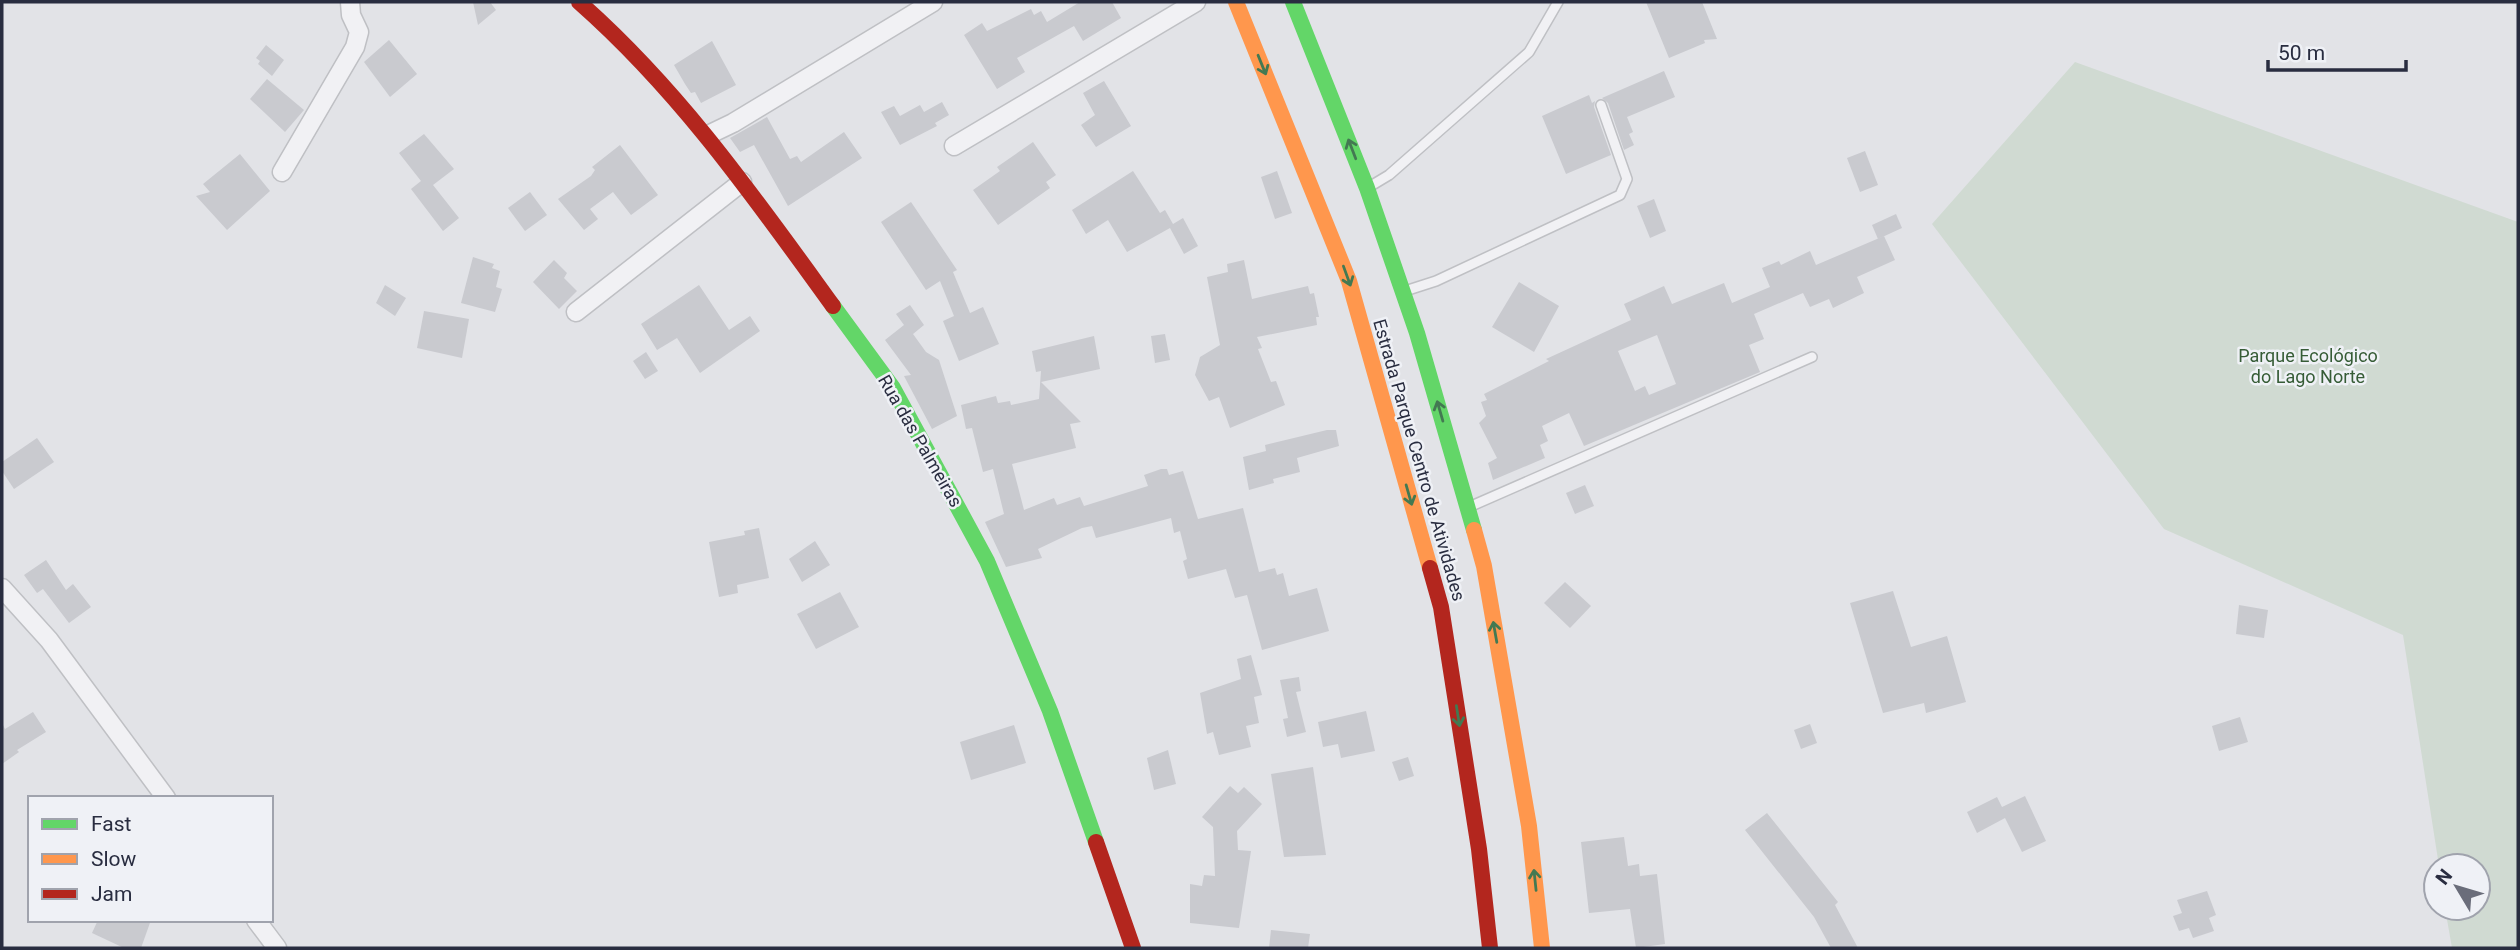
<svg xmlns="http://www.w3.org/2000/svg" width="2520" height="950" viewBox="0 0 2520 950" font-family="Roboto,sans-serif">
	<rect width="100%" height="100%" fill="#e2e3e7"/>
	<polygon fill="#d0dad2" points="2075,62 2518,222 2518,948 2452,948 2445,908 2478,908 2478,866 2439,866 2403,635 2164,529 1932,224"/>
	<g fill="#c9cacf" fill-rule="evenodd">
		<polygon points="473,2 490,2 496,10 478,25"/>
		<polygon points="1080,2 1112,2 1121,18 1083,41 1074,26 1017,58 1025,72 997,89 964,35 982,23 987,31 1031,9 1034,15 1041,11 1047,22"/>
		<polygon points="1646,2 1702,2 1717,39 1704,40 1705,43 1669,58"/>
		<polygon points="389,40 417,74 390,97 364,62"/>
		<polygon points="712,41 736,85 701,103 695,92 691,93 685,84 674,65"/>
		<polygon points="266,45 284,60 272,76 258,64 260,61 256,58"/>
		<polygon points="1664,71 1675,97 1627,117 1633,132 1629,134 1634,145 1624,150 1608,103 1602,98"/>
		<polygon points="267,79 304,110 285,132 250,99"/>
		<polygon points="1104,81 1131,126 1096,147 1081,125 1095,115 1083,93"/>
		<polygon points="1589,95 1592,103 1595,101 1594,107 1611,155 1566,174 1542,116"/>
		<polygon points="942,102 949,115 935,123 937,126 900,145 881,112 894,106 900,116 920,105 924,112"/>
		<polygon points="767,117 790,159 797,156 801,162 844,132 862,158 788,206 754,145 740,152 730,138"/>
		<polygon points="424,134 454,169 433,185 459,218 443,231 411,189 421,181 399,153"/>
		<polygon points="1033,142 1056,175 1046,182 1050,188 998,225 973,190 1000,171 997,167"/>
		<polygon points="620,145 658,195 631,215 613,192 590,209 598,219 584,230 558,199 591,176 595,170 592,167"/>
		<polygon points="1865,151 1878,185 1860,192 1847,158"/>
		<polygon points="240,154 270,191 227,230 196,196 210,192 203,184"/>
		<polygon points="1133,171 1160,213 1165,210 1173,224 1183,218 1198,246 1184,254 1170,228 1127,252 1108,220 1086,234 1072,210"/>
		<polygon points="1277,171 1292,213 1275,219 1261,177"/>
		<polygon points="530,192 547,215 525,231 508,208"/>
		<polygon points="1654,199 1666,231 1650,238 1637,206"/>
		<polygon points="911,202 957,270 953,272 970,313 983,307 999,344 959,361 943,321 954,316 940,281 926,290 881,222"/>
		<polygon points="1896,214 1902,228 1878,239 1872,225"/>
		<path d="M1884 236 1895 260 1857 277 1864 293 1833 308 1829 299 1810 307 1803 293 1754 314 1764 339 1749 345 1760 372 1584 446 1569 413 1542 426 1548 441 1540 445 1545 458 1493 480 1488 463 1497 458 1479 423 1486 416 1481 402 1487 400 1484 394 1549 361 1546 359 1631 320 1624 304 1664 286 1672 304 1724 283 1732 303 1770 287 1762 268 1779 261 1781 265 1810 251 1816 265ZM1657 335 1676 384 1649 395 1645 386 1635 391 1618 351Z"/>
		<polygon points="473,257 494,264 492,268 500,271 496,287 502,289 495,312 461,303"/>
		<polygon points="554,260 567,273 564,278 577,291 559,309 533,282"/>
		<polygon points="1244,260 1252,299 1308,286 1310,294 1314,293 1319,317 1316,317 1317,325 1257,337 1262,348 1258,349 1271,382 1276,381 1285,405 1230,428 1219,397 1209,401 1195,375 1200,357 1220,345 1207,277 1228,272 1227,264"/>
		<polygon points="1519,282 1559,306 1534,352 1492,327"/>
		<polygon points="385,285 406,298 395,316 376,303"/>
		<polygon points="699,285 729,330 750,316 760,331 700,373 677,338 657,350 641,324"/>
		<polygon points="910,305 924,325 913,334 926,352 939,360 957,416 932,429 904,376 911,375 885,340 904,325 896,314"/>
		<polygon points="424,311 469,319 462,358 417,348"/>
		<polygon points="1165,334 1170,360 1155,363 1151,336"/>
		<polygon points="1094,336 1100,369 1041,382 1081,422 1070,424 1076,448 1012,464 1024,510 1054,498 1057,505 1080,497 1084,506 1148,486 1144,475 1161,469 1167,469 1169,475 1183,471 1198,519 1243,508 1259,572 1275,568 1277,575 1283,573 1289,596 1317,588 1329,631 1262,650 1247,595 1235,598 1226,569 1188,579 1183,561 1187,559 1180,531 1174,533 1171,518 1096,538 1092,526 1082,528 1038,549 1042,558 1006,567 985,522 1004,514 993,469 983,472 972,428 966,429 961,405 996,396 998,403 1010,401 1011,405 1039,399 1041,371 1036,372 1032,351"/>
		<polygon points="646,352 658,371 645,379 633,361"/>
		<polygon points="1327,430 1336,430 1339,446 1297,458 1300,472 1273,479 1274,483 1249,490 1243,457 1266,451 1265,445"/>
		<polygon points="37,438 54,462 14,489 2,471 2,462"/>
		<polygon points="1585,485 1594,506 1575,514 1566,493"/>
		<polygon points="759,528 769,578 737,585 738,593 719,597 709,542 745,535 744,531"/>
		<polygon points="815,541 830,565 802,582 789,559"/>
		<polygon points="46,560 66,590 73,584 91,607 69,623 43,589 37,593 24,575"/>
		<polygon points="1565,582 1591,606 1570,628 1544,603"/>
		<polygon points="1893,591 1911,647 1947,636 1966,702 1926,713 1924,703 1883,713 1850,603"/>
		<polygon points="840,592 859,627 816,649 797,614"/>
		<polygon points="2239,605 2268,610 2264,638 2236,634"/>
		<polygon points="1251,655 1262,695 1254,697 1259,723 1246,726 1251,747 1219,755 1213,732 1207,734 1200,693 1241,679 1237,659"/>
		<polygon points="1299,677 1301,691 1296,692 1306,732 1287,737 1283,719 1288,718 1280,680"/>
		<polygon points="1366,711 1375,751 1341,758 1338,744 1323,747 1318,722"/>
		<polygon points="33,712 46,732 17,750 19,752 2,764 2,723 5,729"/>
		<polygon points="2240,717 2248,742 2219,751 2212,726"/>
		<polygon points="1810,724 1817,743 1801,749 1794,730"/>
		<polygon points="1014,725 1026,763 971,780 960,742"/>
		<polygon points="1168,750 1176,784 1154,790 1147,758"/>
		<polygon points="1408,757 1414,776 1399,781 1392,762"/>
		<polygon points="1313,767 1326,855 1284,857 1271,774"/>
		<polygon points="1230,786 1238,793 1244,787 1262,804 1237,831 1238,850 1251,851 1239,928 1190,923 1190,884 1202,886 1204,875 1215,876 1213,827 1202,817"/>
		<polygon points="2025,796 2046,841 2022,852 2005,818 1977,833 1967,812 1997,797 2002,807"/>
		<polygon points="1767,813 1838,902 1835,905 1858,948 1831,948 1814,917 1745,830"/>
		<polygon points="1624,837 1628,866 1639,864 1640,876 1657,874 1665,944 1636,948 1630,909 1589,913 1581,842"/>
		<polygon points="2207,891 2216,915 2209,918 2214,931 2193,938 2189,928 2179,931 2173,916 2182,913 2177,900"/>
		<polygon points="98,920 151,920 141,948 124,948 92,933"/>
		<polygon points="1271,930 1310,934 1308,948 1269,948"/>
	</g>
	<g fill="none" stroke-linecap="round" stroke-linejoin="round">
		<defs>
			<g id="lane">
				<polyline points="1369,187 1389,175 1529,52 1558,2"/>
				<polyline points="1405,291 1436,281 1620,195 1627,179 1601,105"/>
				<polyline points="1469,507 1812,357"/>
			</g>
			<g id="street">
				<polyline points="708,135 733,123 933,2"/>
				<polyline points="954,146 1196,2"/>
				<polyline points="282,172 355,47 359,32 351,15 350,2"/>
				<polyline points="576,312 742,182"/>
				<polyline points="2,588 49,640 166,798"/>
				<polyline points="256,920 277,948"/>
			</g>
		</defs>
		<use href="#lane" stroke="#bfc0c4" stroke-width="12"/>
		<use href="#street" stroke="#bfc0c4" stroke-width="21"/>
		<use href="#lane" stroke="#f1f1f4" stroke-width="9"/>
		<use href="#street" stroke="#f1f1f4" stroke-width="18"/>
		<g stroke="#63d668" stroke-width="16">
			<polyline points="1293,2 1367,188 1417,333 1474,530"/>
			<polyline points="833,306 893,388 987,561 1050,711 1096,842"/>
		</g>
		<g stroke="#ff974d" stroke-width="16">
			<polyline points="1236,2 1349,281 1430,568"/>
			<polyline points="1474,530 1484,566 1529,826 1542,948"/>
		</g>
		<g stroke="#b3261e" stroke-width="16">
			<path d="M579 2C680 91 754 197 833 306"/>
			<polyline points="1430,568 1441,607 1479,849 1490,948"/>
			<polyline points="1096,842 1133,948"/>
		</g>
	</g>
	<defs><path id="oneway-shaft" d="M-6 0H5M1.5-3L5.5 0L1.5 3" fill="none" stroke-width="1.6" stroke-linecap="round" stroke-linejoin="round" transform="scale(1.75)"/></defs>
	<g stroke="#437952">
		<use href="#oneway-shaft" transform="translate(1262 65) rotate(68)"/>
		<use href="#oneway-shaft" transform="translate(1352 149) rotate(-111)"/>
		<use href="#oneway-shaft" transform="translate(1347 276) rotate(70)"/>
		<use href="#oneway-shaft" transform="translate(1440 411) rotate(-106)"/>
		<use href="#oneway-shaft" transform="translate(1409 495) rotate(74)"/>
		<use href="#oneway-shaft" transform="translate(1495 632) rotate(-100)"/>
		<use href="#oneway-shaft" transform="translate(1458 716) rotate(81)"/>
		<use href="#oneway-shaft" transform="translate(1535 880) rotate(-96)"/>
	</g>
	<g text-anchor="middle" stroke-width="5" stroke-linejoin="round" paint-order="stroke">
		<g font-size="18" fill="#365c36" stroke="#eff1f6">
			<text x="2308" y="362">Parque Ecológico<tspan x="2308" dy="21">do Lago Norte</tspan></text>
		</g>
		<g font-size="18" fill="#292d40" stroke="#eff1f6">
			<text transform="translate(920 441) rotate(60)" y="6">Rua das Palmeiras</text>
			<text transform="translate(1419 460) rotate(74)" y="6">Estrada Parque Centro de Atividades</text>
		</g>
	</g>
	<rect width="2520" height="950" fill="none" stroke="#292d40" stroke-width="7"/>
	<rect x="28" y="796" width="245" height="126" fill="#eff1f6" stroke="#a0a3ad" stroke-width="2"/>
	<rect x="42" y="819" width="35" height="10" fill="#63d668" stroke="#a0a3ad" stroke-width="2"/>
	<text x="91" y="831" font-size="21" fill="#292d40">Fast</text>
	<rect x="42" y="854" width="35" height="10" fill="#ff974d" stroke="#a0a3ad" stroke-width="2"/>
	<text x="91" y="866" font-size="21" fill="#292d40">Slow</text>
	<rect x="42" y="889" width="35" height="10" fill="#b3261e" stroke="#a0a3ad" stroke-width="2"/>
	<text x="91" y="901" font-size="21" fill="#292d40">Jam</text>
	<g transform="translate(2457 887) rotate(308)"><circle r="33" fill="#eff1f6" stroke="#a0a3ad" stroke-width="2"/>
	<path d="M0-5L12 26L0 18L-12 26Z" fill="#6a6d7a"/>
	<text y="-10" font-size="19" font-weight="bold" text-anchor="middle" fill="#292d40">N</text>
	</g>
	<path d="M2268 60v10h138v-10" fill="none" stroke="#292d40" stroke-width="3.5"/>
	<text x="2278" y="60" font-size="21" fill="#292d40" stroke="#eff1f6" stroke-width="5" paint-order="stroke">50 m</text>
</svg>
